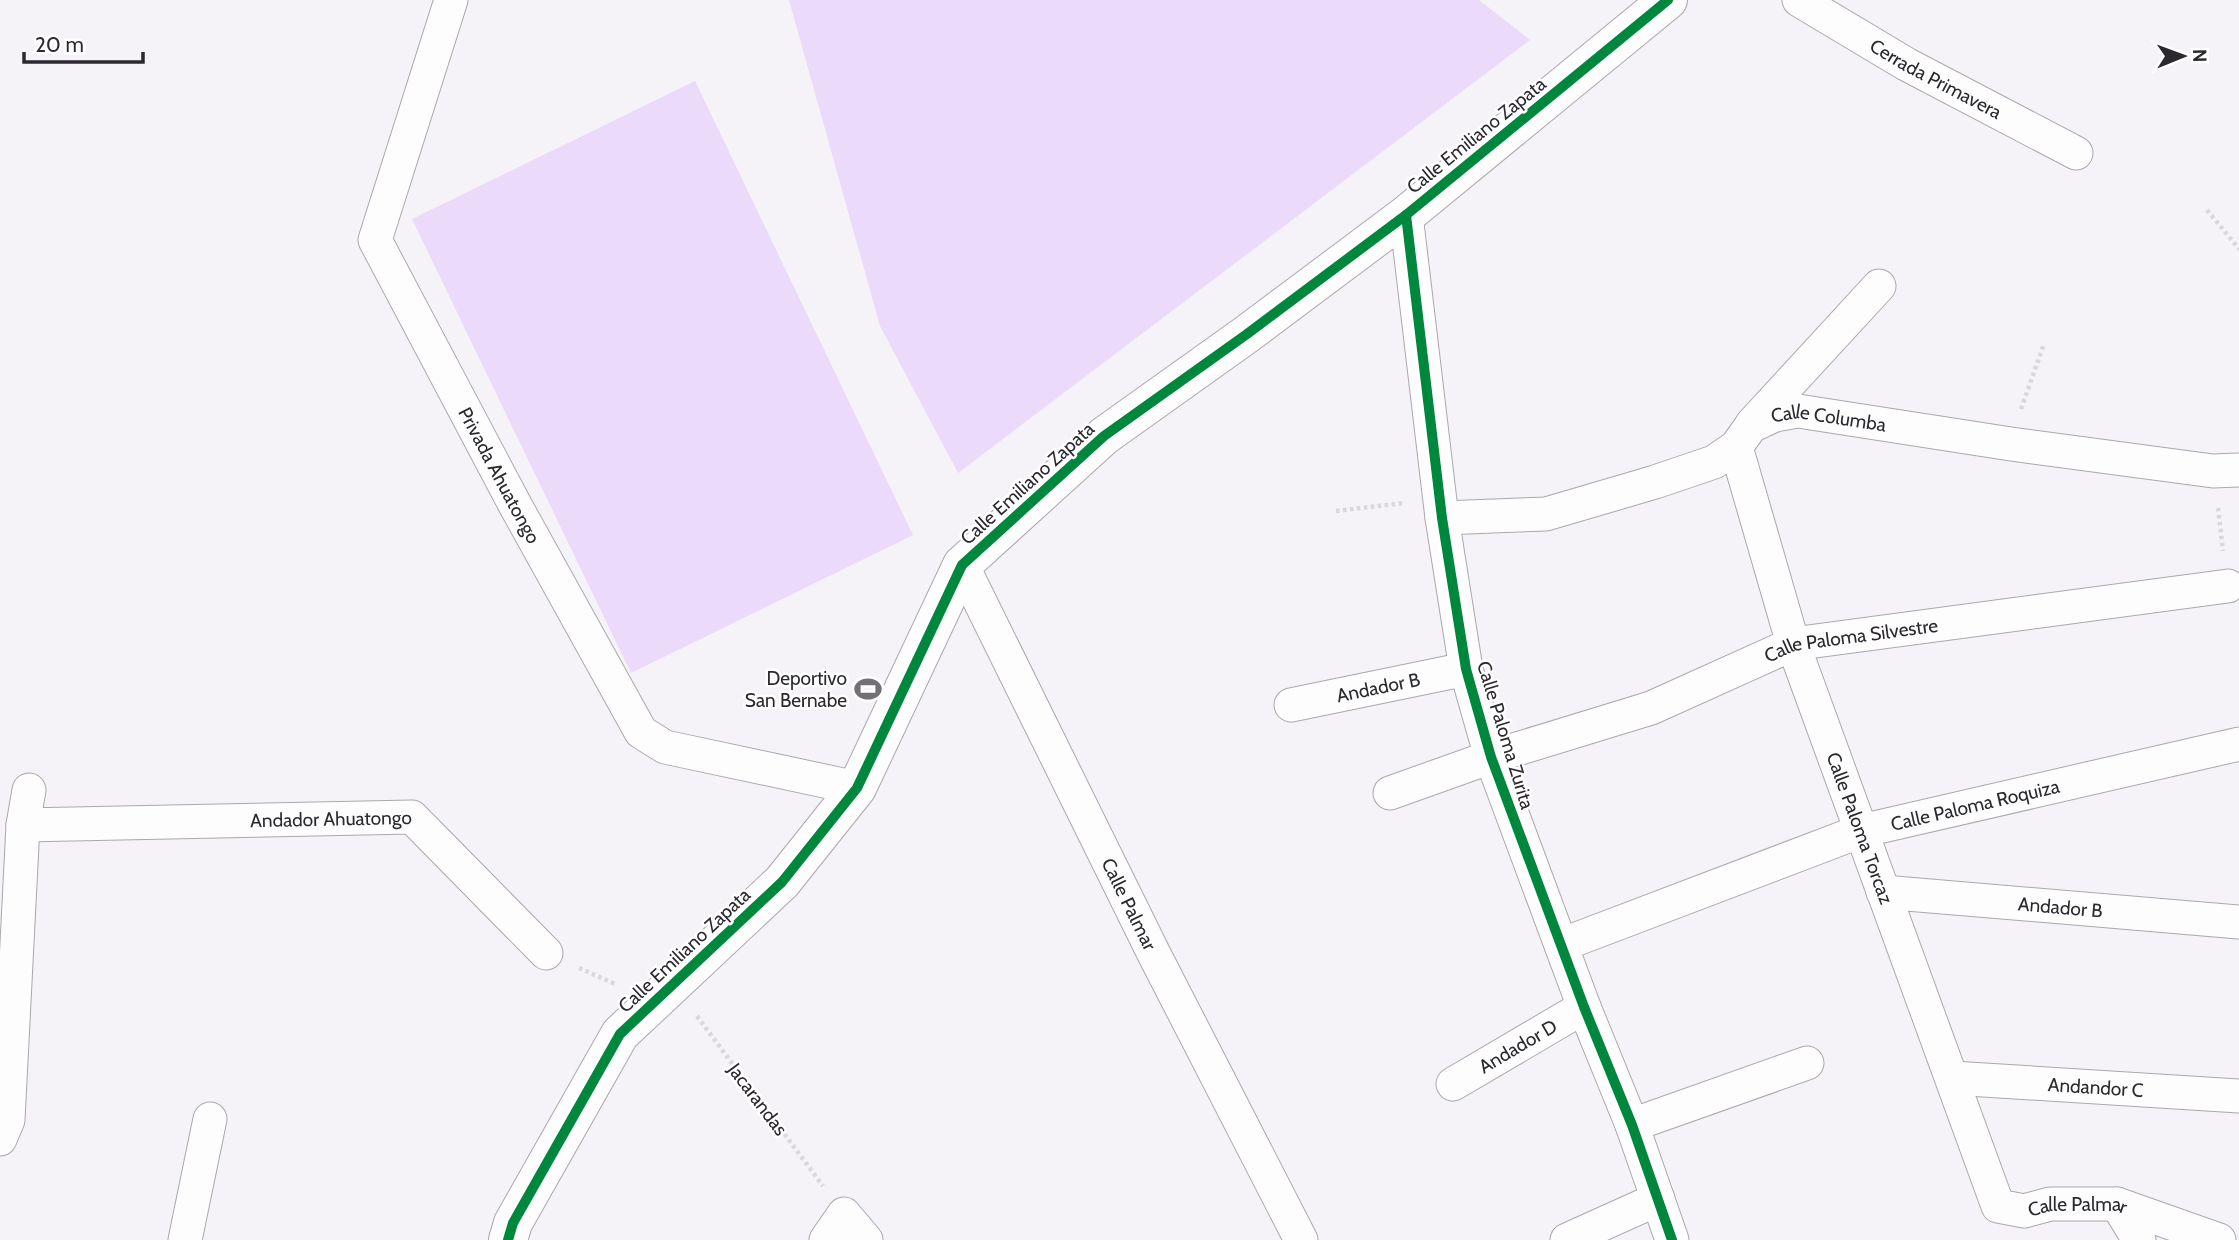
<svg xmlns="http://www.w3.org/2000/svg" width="2239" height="1240" viewBox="0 0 2239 1240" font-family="Cabin,sans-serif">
	<rect width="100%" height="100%" fill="#f5f2f8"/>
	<g fill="#ebdafa">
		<polygon points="789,0 1479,0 1530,40 958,473 880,326"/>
		<polygon points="695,81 913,535 631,673 412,219"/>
	</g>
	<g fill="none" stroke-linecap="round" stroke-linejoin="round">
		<defs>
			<g id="street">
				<path id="s1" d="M451 0 375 240 514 503 641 732 665 747 857 788"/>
				<path id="s2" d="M1799 0 1906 64 2076 153"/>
				<polyline points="1406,215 1442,518 1466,669 1491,757 1584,1007 1632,1125 1672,1240"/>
				<polyline points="1752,424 1879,286"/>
				<path id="s3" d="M1736 447 1793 644 1998 1206 2024 1211 2050 1204H2117L2219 1240"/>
				<path id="s4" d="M1442 518 1546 514 1655 482 1714 462 1736 447 1751 426 1775 415 1798 411 2011 444 2213 471 2239 470"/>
				<path id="s5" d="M962 565 1154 954 1301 1240"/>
				<path id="s6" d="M1291 705 1466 669"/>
				<path id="s7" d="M1390 793 1491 757 1651 708 1793 644 2228 586"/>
				<path id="s8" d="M23 825 412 817 546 953"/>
				<path id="s9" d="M1883 892 2239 922"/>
				<path id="s10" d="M1561 945 1861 831 2239 744"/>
				<path id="s11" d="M1952 1078 2239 1096"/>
				<path id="s12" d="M1453 1084 1584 1007"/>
				<polyline points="1632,1125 1807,1063"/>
				<polyline points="0,1139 8,1120 23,825 29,790"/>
				<polyline points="2117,1204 2139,1240"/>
				<polyline points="185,1240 210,1119"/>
				<polyline points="826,1240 844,1214 866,1240"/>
				<polyline points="1567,1240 1658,1199"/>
			</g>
			<polyline id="secondary" points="508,1240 513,1223 620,1034 782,882 857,788 962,565 1104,436 1247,334 1406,215 1668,0"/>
		</defs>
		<use href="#street" stroke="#aba8ad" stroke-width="35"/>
		<use href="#secondary" stroke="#aba8ad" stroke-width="40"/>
		<g stroke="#d9d8d9" stroke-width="4.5" stroke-dasharray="3.5 3.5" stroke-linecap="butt">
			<polyline points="2207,210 2239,249"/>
			<polyline points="2021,409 2044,344"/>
			<polyline points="2218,508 2223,551"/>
			<polyline points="1336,511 1404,503"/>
			<polyline points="579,968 615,984"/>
			<polyline points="697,1016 823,1186"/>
		</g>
		<use href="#street" stroke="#fefdfe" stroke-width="33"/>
		<use href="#secondary" stroke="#fefdfe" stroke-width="38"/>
		<defs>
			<g id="cycleway">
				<polyline points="1406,215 1442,518 1466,669 1491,757 1584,1007 1632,1125 1672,1240"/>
				<polyline points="508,1240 513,1223 620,1034 782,882 857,788 962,565 1104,436 1247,334 1406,215 1668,0"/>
			</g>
		</defs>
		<use href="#cycleway" stroke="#fff" stroke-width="15"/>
		<use href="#cycleway" stroke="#00873e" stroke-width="10"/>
	</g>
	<defs>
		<symbol id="stadium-bare" viewBox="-9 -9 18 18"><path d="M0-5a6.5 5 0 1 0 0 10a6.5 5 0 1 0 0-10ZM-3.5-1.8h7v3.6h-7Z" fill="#726f75" stroke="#fff" stroke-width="2.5" paint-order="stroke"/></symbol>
	</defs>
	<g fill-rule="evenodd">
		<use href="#stadium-bare" x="849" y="670" width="38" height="38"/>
	</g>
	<g text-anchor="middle" stroke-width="5" stroke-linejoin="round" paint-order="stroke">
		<g font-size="19" fill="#2c292e" stroke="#fff">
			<text dy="7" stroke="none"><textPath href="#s2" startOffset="158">Cerrada Primavera</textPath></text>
			<text transform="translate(1476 135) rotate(-39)" y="7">Calle Emiliano Zapata</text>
			<text dy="7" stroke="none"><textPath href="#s4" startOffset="413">Calle Columba</textPath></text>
			<text dy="7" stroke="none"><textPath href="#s1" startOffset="518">Privada Ahuatongo</textPath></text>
			<text transform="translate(1027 483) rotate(-42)" y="7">Calle Emiliano Zapata</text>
			<text dy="7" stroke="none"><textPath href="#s7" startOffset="488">Calle Paloma Silvestre</textPath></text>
			<text dy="7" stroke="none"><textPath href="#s6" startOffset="89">Andador B</textPath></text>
			<text transform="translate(1506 735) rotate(73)" y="7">Calle Paloma Zurita</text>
			<text dy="7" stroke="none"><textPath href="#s10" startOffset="438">Calle Paloma Roquiza</textPath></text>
			<text dy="7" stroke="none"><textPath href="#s8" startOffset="308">Andador Ahuatongo</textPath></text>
			<text dy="7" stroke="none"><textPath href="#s3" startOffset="401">Calle Paloma Torcaz</textPath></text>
			<text dy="7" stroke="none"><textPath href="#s5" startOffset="378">Calle Palmar</textPath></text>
			<text dy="7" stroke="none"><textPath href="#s9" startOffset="178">Andador B</textPath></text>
			<text transform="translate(684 950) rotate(-43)" y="7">Calle Emiliano Zapata</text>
			<text dy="7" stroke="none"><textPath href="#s12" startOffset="75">Andador D</textPath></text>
			<text dy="7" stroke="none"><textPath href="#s11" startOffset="144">Andandor C</textPath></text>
			<text transform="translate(758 1099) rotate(53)" y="7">Jacarandas</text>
			<text dy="7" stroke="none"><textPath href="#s3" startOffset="884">Calle Palmar</textPath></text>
		</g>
		<g font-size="19" fill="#2c292e" stroke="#fff" text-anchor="end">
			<text x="847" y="685">Deportivo<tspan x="847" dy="22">San Bernabe</tspan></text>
		</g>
	</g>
	<g transform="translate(2183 56) rotate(89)" stroke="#ffffff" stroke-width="5" paint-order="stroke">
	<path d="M0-5L12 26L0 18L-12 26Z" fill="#2c292e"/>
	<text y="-10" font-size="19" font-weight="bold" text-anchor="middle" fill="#2c292e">N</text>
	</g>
	<path d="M24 52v10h119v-10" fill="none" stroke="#2c292e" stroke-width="3.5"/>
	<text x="35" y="52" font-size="21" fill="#2c292e" stroke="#ffffff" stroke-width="5" paint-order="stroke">20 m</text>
</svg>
